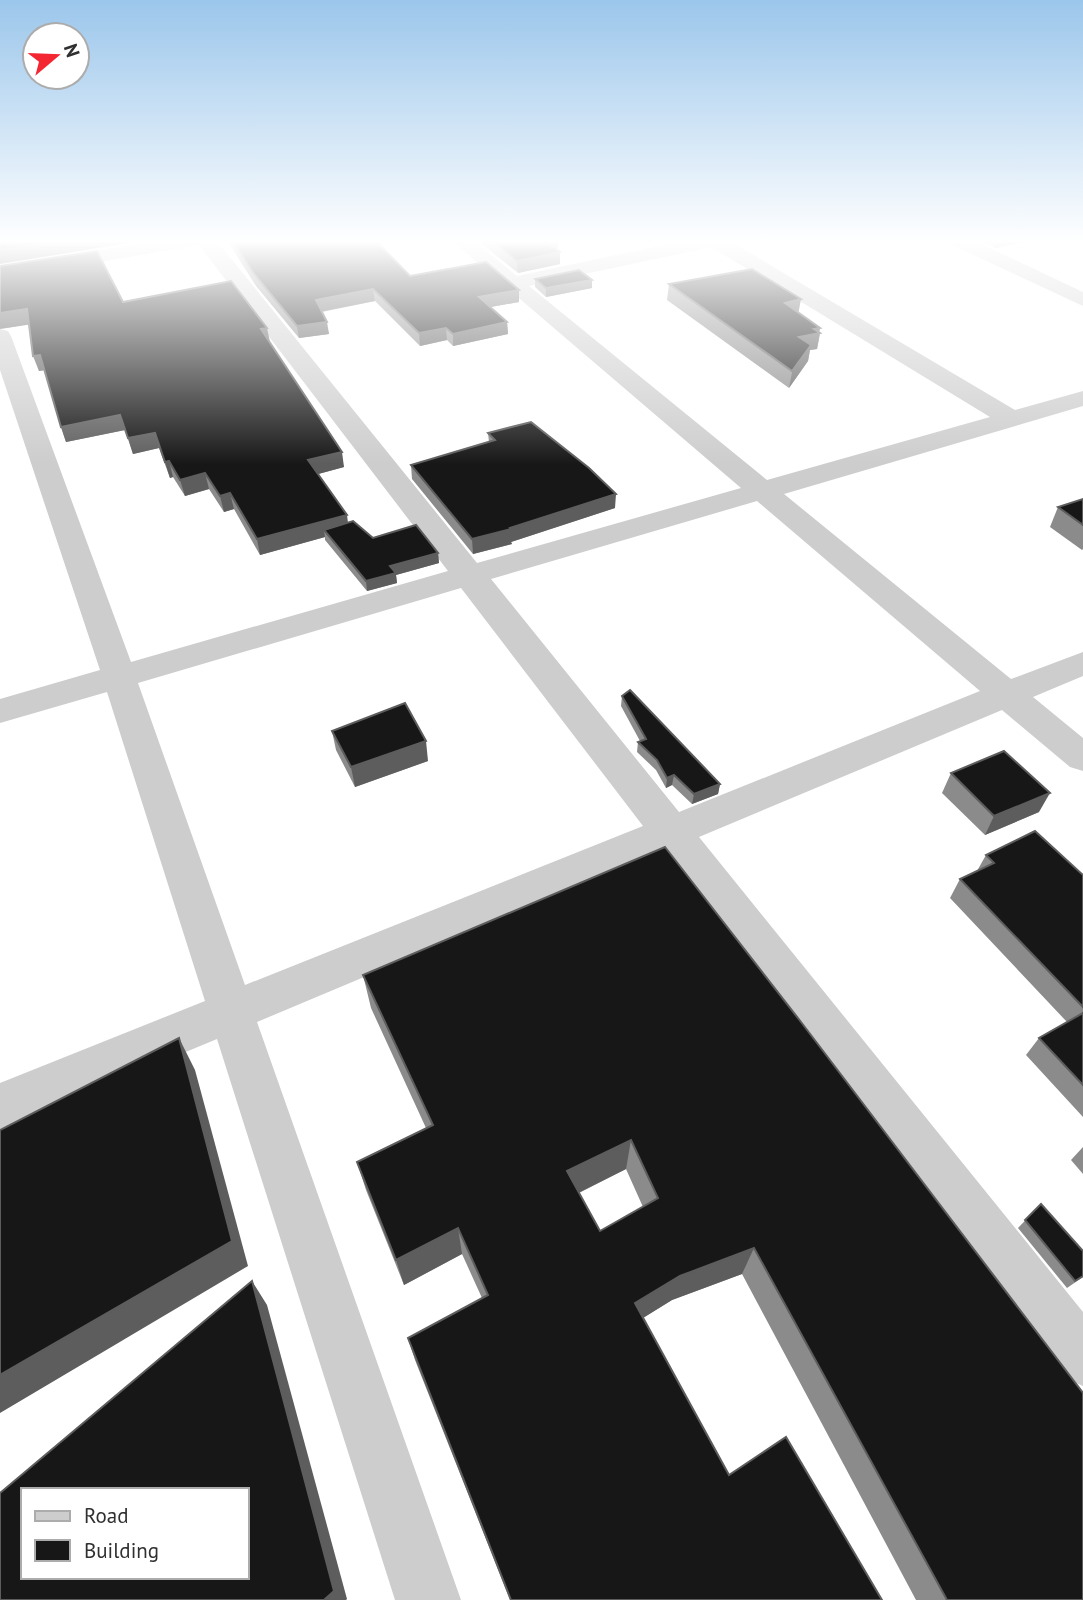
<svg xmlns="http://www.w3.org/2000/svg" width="1083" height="1600" viewBox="0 0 1083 1600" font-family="'PT Sans',sans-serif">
	<rect width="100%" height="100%" fill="#fff"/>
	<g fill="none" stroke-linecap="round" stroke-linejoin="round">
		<g fill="#cdcdcd" fill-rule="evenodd">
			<path d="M159 240H216L477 563 741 488 451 240H473L517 276 687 240H728L1015 410 1083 391V406L784 494 1011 679 1083 652V676L1033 697 1083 738V771L1070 767 1002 710 699 837 1083 1312V1386L1063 1377 662 852 257 1022 461 1600H395L217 1039 0 1129V1083L205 1001 107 692 0 723V699L100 670 0 370V329L8 331 11 336 131 662 448 571 199 245 0 279V267ZM711 247 990 417 767 480 529 286ZM757 501 980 691 679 812 491 579ZM461 588 643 826 245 985 138 683Z"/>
			<polygon points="947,240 973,240 1083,292 1083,306 950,244"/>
		</g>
	</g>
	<g fill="#8b8b8b" fill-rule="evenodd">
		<polygon points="227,240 375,240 410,276 519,290 519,302 490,307 507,322 508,334 453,346 447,340 420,346 375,301 322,312 329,334 299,338 256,286"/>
		<polygon points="477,240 557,240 560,264 518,273"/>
		<polygon points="980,240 1033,240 995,248"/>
		<polygon points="535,279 592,280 592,288 546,297 535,287"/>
		<polygon points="669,284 798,313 820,328 819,332 820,333 817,349 810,350 808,361 789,388 667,300"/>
		<polygon points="123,302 270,342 344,467 318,474 348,523 373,538 438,553 439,563 396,575 397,583 367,591 325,540 325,537 260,555 234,509 224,512 209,489 185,496 173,477 170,478 159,448 133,454 125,430 66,442 61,427 44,370 39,371 29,324 0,329"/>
		<polygon points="488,433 615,508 511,542 512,544 473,554 412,479 411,465 489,442"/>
		<polygon points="1083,499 1083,549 1082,550 1050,527 1058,507"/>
		<polygon points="622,696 720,784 718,794 692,804 672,785 666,788 656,770 637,752 638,742 640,741 621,706"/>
		<polygon points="332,731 428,761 355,787 336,750"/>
		<polygon points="951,773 1039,812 985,835 942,793"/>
		<path d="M665 847 1083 1600H916L742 1274 672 1300 643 1318 729 1475 882 1600H510L415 1360 408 1338 482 1298 462 1254 404 1285 366 1190 357 1162 426 1128 371 1008 363 975ZM626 1169 643 1207 600 1231 579 1193Z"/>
		<polygon points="986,855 1083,875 1083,1117 1026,1055 1039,1038 1067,1022 950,898 960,879 977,871"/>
		<polygon points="1083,1147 1083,1174 1071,1160"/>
		<polygon points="1041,1204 1083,1251 1083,1277 1067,1288 1018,1228"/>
	</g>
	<g fill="#5d5d5d">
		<polygon points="62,240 148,240 0,264 0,250"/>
		<polygon points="998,240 1033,240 995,248"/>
		<polygon points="558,241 557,252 547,242"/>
		<polygon points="560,252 560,264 518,273 517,261"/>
		<polygon points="592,280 592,288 546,297 546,288"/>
		<polygon points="373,289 375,301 318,312 316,300"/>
		<polygon points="519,290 519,302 480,309 479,297"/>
		<polygon points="801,299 798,315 785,303"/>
		<polygon points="27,309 33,324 0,329 0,313"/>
		<polygon points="327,322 329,334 299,338 297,326"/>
		<polygon points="507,322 508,334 453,346 453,334"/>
		<polygon points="267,328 270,342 261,329"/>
		<polygon points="446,328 447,340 420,346 419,333"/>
		<polygon points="820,328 819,333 820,333 817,349 810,350 808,361 789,388 799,337 814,329"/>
		<polygon points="40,355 46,370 39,371 33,356"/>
		<polygon points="120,415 125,430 66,442 61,427"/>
		<polygon points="155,433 159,448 133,454 128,438"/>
		<polygon points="342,452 344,467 311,476 308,460"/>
		<polygon points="169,461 173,477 170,478 165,462"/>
		<polygon points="205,473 209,489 185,496 180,480"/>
		<polygon points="230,493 234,509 224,512 220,496"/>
		<polygon points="616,494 615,508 511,542 512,544 473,554 472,539"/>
		<polygon points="347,515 349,531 324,530 325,537 260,555 257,539"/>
		<polygon points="438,553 439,563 396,575 397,583 367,591 366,581 390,566"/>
		<polygon points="426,741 428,761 355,787 351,767"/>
		<polygon points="674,775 672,785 666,788 667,778"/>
		<polygon points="720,784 718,794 692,804 694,794"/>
		<polygon points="1050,793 1039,812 985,835 994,816"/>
		<polygon points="179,1038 195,1070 248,1266 0,1413 0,1375"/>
		<polygon points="631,1140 626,1169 566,1199 567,1171"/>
		<polygon points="458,1228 462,1254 404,1285 396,1260"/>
		<polygon points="754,1248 742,1274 672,1300 630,1326 635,1303 680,1276"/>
		<polygon points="252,1281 267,1305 347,1599 346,1600 324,1600"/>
	</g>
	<g fill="#171717" stroke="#5d5d5d" stroke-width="2" fill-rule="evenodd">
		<polygon points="0,240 62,240 0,250"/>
		<polygon points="232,240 375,240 410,276 486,262 519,290 479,297 507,322 453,334 446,328 419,333 373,289 316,300 327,322 297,326 254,274"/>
		<polygon points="491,240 557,240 558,241 547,242 560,252 517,261"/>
		<polygon points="97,251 123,302 231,281 267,328 261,329 342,452 308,460 347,515 257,539 230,493 220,496 205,473 180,480 169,461 165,462 155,433 128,438 120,415 61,427 40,355 33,356 27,309 0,313 0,266"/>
		<polygon points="752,269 801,299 785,303 820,328 814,329 820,333 799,337 811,345 792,371 669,284"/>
		<polygon points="579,270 592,280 546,288 535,279"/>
		<polygon points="531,422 589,468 616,494 510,528 511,529 472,539 411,465 495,440 488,433"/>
		<polygon points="1083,499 1083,525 1058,507"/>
		<polygon points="353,521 373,538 416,525 438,553 390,566 396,573 366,581 324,530"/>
		<polygon points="630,690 720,784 694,794 674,775 667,778 657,760 638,742 646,739 622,696"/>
		<polygon points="405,703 426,741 351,767 332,731"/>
		<polygon points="1004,751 1050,793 994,816 951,773"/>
		<polygon points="1035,831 1083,875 1083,1007 960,879 994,863 986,855"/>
		<path d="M665 847 801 1022 1083 1393V1600H947L754 1248 680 1276 635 1303 729 1475 786 1437 882 1600H511L408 1338 488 1295 458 1228 396 1260 357 1162 433 1125 363 975ZM631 1140 658 1198 600 1231 567 1171Z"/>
		<polygon points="1083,1013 1083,1085 1039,1038"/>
		<polygon points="179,1038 232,1241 0,1375 0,1130"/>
		<polygon points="1041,1204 1083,1251 1083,1276 1075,1281 1025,1220"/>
		<path d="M252 1281 334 1591 324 1600H0V1493ZM23 1490H247V1577H23Z"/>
	</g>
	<linearGradient id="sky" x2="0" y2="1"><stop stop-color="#9bc6eb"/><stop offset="0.52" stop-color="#fff"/><stop offset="1" stop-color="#fff" stop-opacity="0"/></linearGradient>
	<rect width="1083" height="464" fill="url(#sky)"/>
	<rect x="21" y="1488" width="228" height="91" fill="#ffffff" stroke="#acacac" stroke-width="2"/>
	<rect x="35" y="1511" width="35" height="10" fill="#cdcdcd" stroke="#acacac" stroke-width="2"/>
	<text x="84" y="1523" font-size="21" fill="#303030">Road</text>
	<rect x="35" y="1540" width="35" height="21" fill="#171717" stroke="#acacac" stroke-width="2"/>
	<text x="84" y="1558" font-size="21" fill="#303030">Building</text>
	<g transform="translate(56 56) rotate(71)"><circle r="33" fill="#ffffff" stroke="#acacac" stroke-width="2"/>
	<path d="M0-5L12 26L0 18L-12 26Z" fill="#f42632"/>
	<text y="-10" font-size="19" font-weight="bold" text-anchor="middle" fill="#303030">N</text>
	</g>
</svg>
